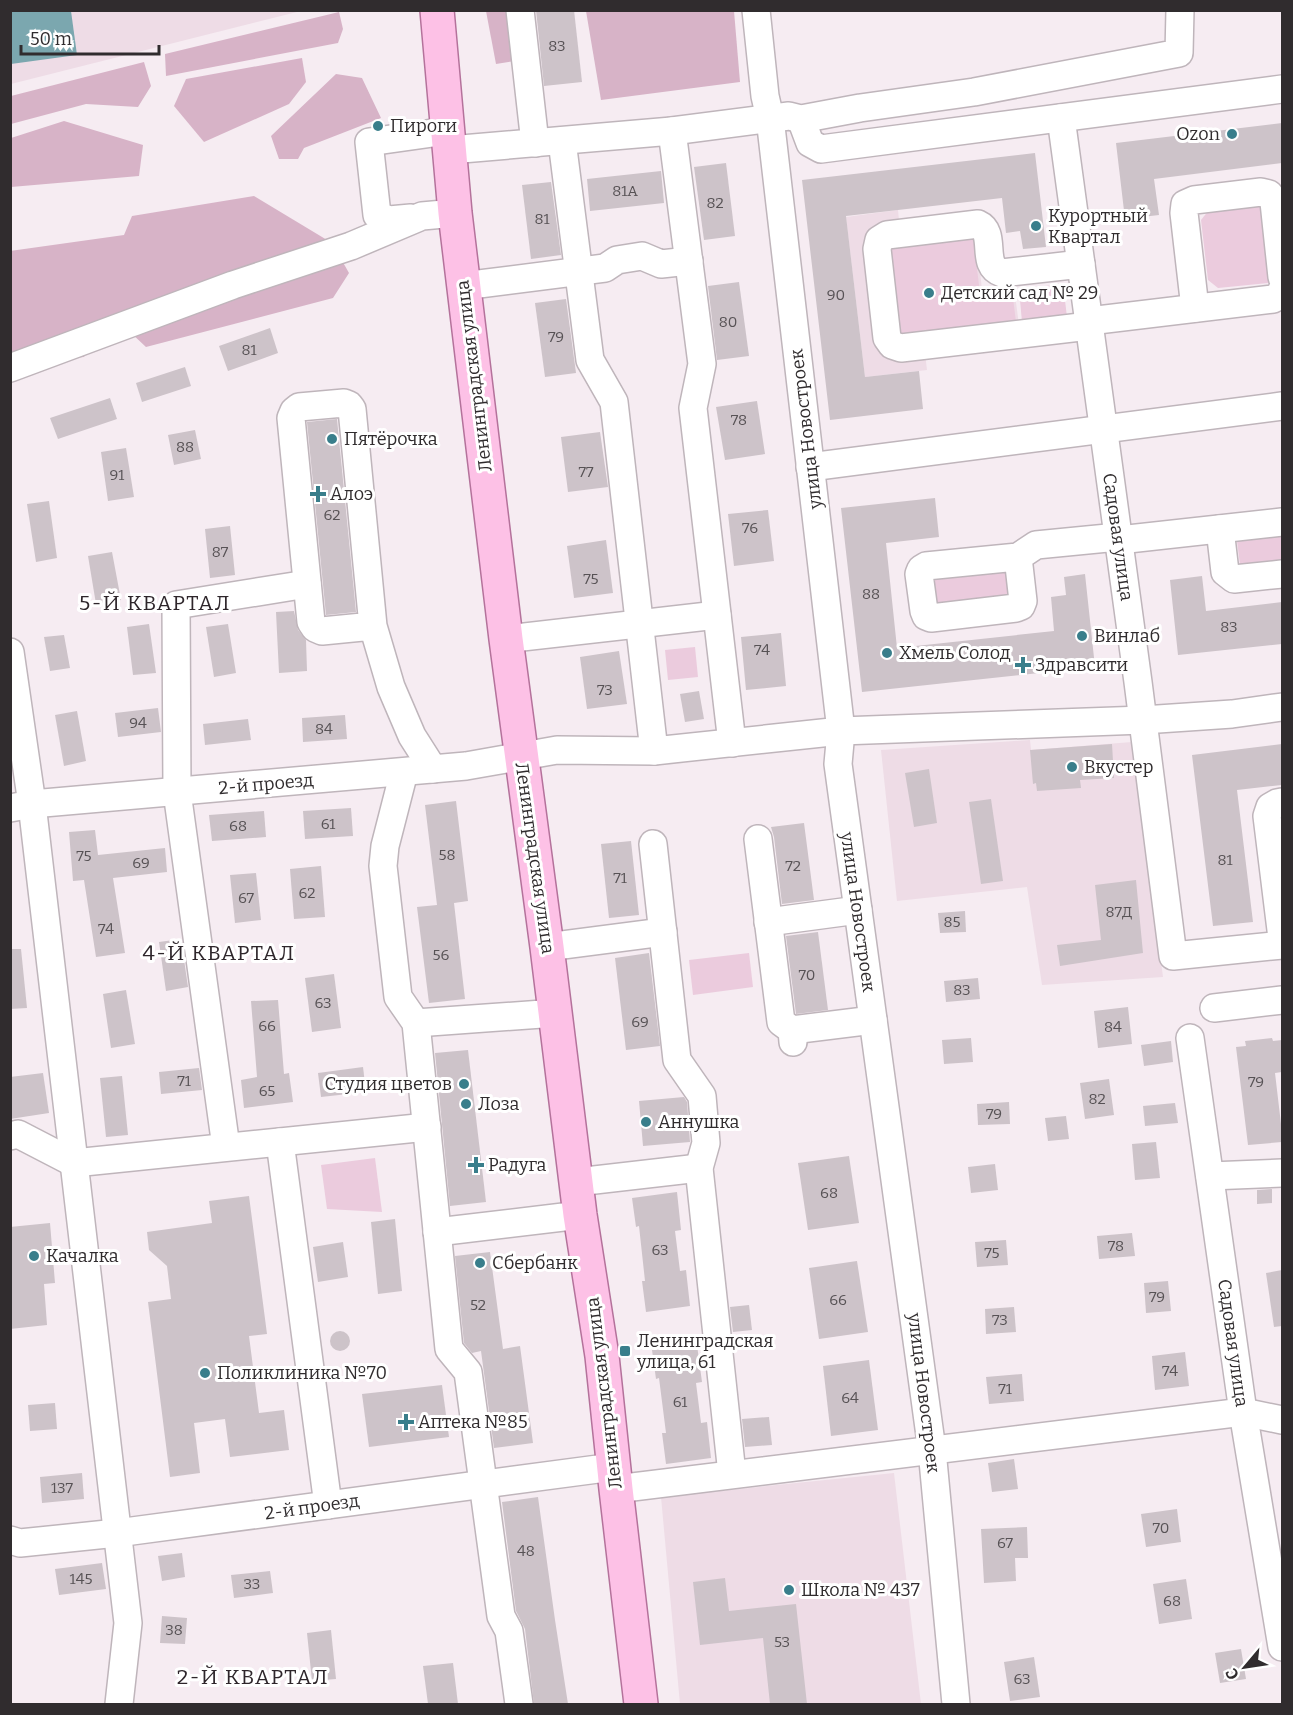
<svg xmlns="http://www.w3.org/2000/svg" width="1293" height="1715" viewBox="0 0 1293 1715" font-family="Bitter,serif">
	<rect width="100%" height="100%" fill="#f6ecf2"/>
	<g fill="#eedce6">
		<polygon points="11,11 301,11 11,84"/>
		<polygon points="898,210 901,241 976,233 982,290 1003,288 1004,296 1015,295 1019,325 924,345 927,370 865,377 846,217"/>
		<polygon points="1030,740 1031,750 1132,742 1163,977 1042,985 1027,887 897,901 881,750"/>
		<polygon points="894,1473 921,1704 680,1704 661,1497"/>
	</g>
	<g fill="#ebcbdd">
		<polygon points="1258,204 1269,213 1276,271 1268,283 1218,288 1208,280 1201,220 1209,210"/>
		<polygon points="973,236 980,293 1000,291 1001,299 1013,298 1016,322 901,336 890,246"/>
		<polygon points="1063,284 1067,317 1022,322 1019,289"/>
		<polygon points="1282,532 1282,564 1240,565 1237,541 1241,536"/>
		<polygon points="1003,567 1009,572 1012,594 1007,600 940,607 933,602 931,580 936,574"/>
		<polygon points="695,647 698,677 668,680 665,650"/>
		<polygon points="749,953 753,987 693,995 689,960"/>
		<polygon points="375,1158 382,1212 327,1209 321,1165"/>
	</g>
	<g fill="#d7b3c7">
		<polygon points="486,11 516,11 515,61 496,64"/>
		<polygon points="586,11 734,11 740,82 601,100"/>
		<polygon points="339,12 343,29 338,43 166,76 165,54"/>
		<polygon points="302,58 306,82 289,104 204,142 174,106 186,79"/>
		<polygon points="144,62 151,86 138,107 86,104 11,124 11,96"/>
		<polygon points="336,74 362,78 381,118 304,148 298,159 279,159 271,136"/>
		<polygon points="64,121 143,145 139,176 11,187 11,138"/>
		<polygon points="254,196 332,243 349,273 333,298 146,347 130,332 94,338 84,357 11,363 10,251 124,235 132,216"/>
	</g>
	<polygon fill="#7ba7af" points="10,11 71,11 77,55 11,64"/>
	<g fill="#cdc3c9">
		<polygon points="536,10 574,10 582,82 544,86"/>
		<polygon points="1282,123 1282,163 1154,179 1159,215 1125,219 1116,143"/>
		<polygon points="1035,153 1046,247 1023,249 1020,231 1006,233 1002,198 846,216 865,377 919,371 923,409 830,420 802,180"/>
		<polygon points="726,163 735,236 704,240 694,167"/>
		<polygon points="661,171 664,203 590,211 587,179"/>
		<polygon points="551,182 561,255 531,259 522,185"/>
		<polygon points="739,282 749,356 717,360 708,286"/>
		<polygon points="566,299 576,373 545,377 535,303"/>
		<polygon points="270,328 278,353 228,371 219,346"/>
		<polygon points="185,367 191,386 142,402 136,383"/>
		<polygon points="110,398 117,419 58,439 50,418"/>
		<polygon points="757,401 765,454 725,460 716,407"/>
		<polygon points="337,419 356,612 326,615 307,422"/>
		<polygon points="195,430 201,459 174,465 168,435"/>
		<polygon points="600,432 608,487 568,492 561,437"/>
		<polygon points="126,448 134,497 108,501 101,452"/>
		<polygon points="935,498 939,537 886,543 897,648 1054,631 1051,597 1066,595 1064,577 1085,574 1095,667 862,692 841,508"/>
		<polygon points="49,501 57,558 36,562 27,504"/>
		<polygon points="768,510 774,561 734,566 728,514"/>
		<polygon points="230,526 235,575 210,578 205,529"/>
		<polygon points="606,540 613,593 574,598 567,546"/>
		<polygon points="112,552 121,600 96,604 88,556"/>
		<polygon points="1202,576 1206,611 1282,602 1282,644 1178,655 1170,580"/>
		<polygon points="294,611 298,630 306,640 307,671 279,673 276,612"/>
		<polygon points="149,624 156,673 133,675 127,627"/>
		<polygon points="228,624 236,673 214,677 206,627"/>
		<polygon points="781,633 786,686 746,690 741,637"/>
		<polygon points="64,635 70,668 50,671 44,637"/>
		<polygon points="619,651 627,704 587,709 580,657"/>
		<polygon points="699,691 704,719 685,722 680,694"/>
		<polygon points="158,708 161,732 118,737 115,713"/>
		<polygon points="77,711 86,761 64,766 55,715"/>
		<polygon points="345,715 347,739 303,742 302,718"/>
		<polygon points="248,719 251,740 205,745 203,724"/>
		<polygon points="1112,744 1114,778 1080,780 1081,788 1037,791 1036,783 1033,784 1030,750"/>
		<polygon points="1282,744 1282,785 1237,790 1253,922 1213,926 1192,755"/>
		<polygon points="929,769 937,823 914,827 905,773"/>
		<polygon points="991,799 1003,881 981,884 969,802"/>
		<polygon points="456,801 468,901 454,903 465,999 429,1003 417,907 437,905 425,805"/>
		<polygon points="351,808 353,836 305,839 303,811"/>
		<polygon points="264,811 266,837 212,841 209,815"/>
		<polygon points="804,823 814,900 782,904 774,837 771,827"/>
		<polygon points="95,830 98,855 165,848 167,872 113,878 125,953 96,957 84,880 73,881 69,832"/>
		<polygon points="631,841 639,915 609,918 601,844"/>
		<polygon points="321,866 325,917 294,919 290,869"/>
		<polygon points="256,873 261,920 235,923 230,875"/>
		<polygon points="1136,880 1143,953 1060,966 1057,945 1101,940 1095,885"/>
		<polygon points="965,911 966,932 940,933 938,913"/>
		<polygon points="818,932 828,1010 796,1014 786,936"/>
		<polygon points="181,939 188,987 166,991 159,942"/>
		<polygon points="10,949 21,949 27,1008 10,1009"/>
		<polygon points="649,953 660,1046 626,1050 615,958"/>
		<polygon points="334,974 341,1028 312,1032 305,978"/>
		<polygon points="978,978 980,999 946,1002 944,981"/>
		<polygon points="126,990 135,1044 111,1048 103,994"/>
		<polygon points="278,1000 284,1074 289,1073 293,1102 244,1108 241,1080 257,1077 251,1001"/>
		<polygon points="1128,1007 1132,1044 1098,1048 1094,1011"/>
		<polygon points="971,1038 973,1062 944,1064 942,1040"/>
		<polygon points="1272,1038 1273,1041 1282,1040 1282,1072 1275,1073 1281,1124 1282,1124 1282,1142 1248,1145 1236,1047 1246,1046 1245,1041"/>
		<polygon points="1171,1041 1173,1062 1144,1066 1141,1045"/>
		<polygon points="468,1050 486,1202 450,1206 435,1053"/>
		<polygon points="363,1067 366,1092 321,1097 318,1073"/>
		<polygon points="199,1068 202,1090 161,1094 159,1072"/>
		<polygon points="43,1073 49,1113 10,1119 10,1077"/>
		<polygon points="122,1076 128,1135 106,1137 100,1078"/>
		<polygon points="1109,1079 1114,1115 1085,1119 1080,1083"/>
		<polygon points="684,1097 687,1102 690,1142 643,1146 639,1101"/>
		<polygon points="1009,1102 1010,1124 978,1125 977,1104"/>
		<polygon points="1175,1103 1178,1123 1145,1126 1143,1106"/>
		<polygon points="1066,1116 1069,1139 1048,1141 1045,1118"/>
		<polygon points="1156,1142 1160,1178 1135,1180 1132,1144"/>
		<polygon points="849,1156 859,1223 808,1230 798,1163"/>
		<polygon points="995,1164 998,1190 971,1193 968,1167"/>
		<polygon points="1272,1189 1272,1203 1257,1204 1257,1190"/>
		<polygon points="677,1192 681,1230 675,1231 680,1271 686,1270 690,1306 646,1312 642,1281 645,1281 639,1226 636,1227 632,1198"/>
		<polygon points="249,1196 267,1334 249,1336 259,1413 284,1410 289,1450 230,1457 225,1419 194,1423 200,1473 170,1477 148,1302 171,1299 167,1266 149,1250 147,1232 212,1223 209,1201"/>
		<polygon points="395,1219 402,1291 378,1294 371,1222"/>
		<polygon points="50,1223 55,1283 44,1284 47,1325 10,1329 10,1227"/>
		<polygon points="1132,1233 1135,1256 1099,1259 1097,1236"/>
		<polygon points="1006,1240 1008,1265 977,1267 975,1242"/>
		<polygon points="343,1242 348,1277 318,1282 313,1247"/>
		<polygon points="490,1252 503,1349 520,1346 533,1443 494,1448 481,1351 472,1353 464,1343 455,1256"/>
		<polygon points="857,1261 868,1332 819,1339 809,1268"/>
		<polygon points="1282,1270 1282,1326 1274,1327 1266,1273"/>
		<polygon points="1168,1281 1171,1311 1146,1313 1144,1283"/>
		<polygon points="749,1305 752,1330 733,1332 730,1307"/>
		<polygon points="1014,1307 1016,1332 986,1334 985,1309"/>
		<circle cx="340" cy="1341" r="10"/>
		<polygon points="697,1345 702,1382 696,1383 701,1423 707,1422 711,1458 666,1464 662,1433 666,1433 659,1378 656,1379 652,1350"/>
		<polygon points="1185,1352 1189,1386 1155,1390 1152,1356"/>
		<polygon points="869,1360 878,1430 831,1436 823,1366"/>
		<polygon points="1022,1374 1024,1401 989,1404 986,1377"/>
		<polygon points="442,1385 449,1437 369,1447 362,1394"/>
		<polygon points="55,1403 57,1429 30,1431 28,1405"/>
		<polygon points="769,1417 772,1445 745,1447 742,1419"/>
		<polygon points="1014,1459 1018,1489 992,1492 988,1463"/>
		<polygon points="82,1473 84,1499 42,1503 40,1477"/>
		<polygon points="538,1497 555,1620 568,1704 534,1704 525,1629 516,1611 502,1502"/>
		<polygon points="1177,1509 1181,1542 1146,1547 1141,1514"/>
		<polygon points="1027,1527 1028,1558 1015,1558 1016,1581 984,1583 981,1529"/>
		<polygon points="182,1553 185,1577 162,1581 158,1556"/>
		<polygon points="102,1563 106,1589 59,1595 55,1569"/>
		<polygon points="270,1571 273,1593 234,1598 231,1575"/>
		<polygon points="725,1578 729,1611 796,1604 807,1704 770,1704 763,1638 700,1645 693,1582"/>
		<polygon points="1186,1579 1192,1619 1159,1624 1153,1584"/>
		<polygon points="162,1616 187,1618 185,1644 160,1643"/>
		<polygon points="331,1630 336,1679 312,1681 307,1633"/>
		<polygon points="1241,1649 1246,1679 1220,1683 1215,1653"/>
		<polygon points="1034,1657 1040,1697 1010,1701 1004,1662"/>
		<polygon points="453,1663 458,1704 428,1704 423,1666"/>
	</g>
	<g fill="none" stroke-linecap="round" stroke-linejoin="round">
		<defs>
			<g id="minor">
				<polyline points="520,10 535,143"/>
				<polyline points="756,10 765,96 770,118 841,731 838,764 932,1450 956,1704"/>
				<polyline points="1061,118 1138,682 1173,956 1282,945"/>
				<polyline points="801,119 810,143 821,149 1282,89"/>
				<polyline points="672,131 702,364 693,408 732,743"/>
				<polyline points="562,141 590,360 614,402 654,751"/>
				<polyline points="450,150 672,131 789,116 801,119 860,108 974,92 1179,53 1180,10"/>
				<polyline points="411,218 389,220 377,215 369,142 447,131"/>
				<path d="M1081 264 1002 273C979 266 998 233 978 224L887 235 879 240 877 249 887 338 892 345 901 348 1089 326"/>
				<polyline points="463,286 605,268 617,260 642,256 661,264 689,261"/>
				<polyline points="1195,308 1184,213 1185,204 1194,200 1261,192 1269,194 1274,202 1282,277"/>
				<polyline points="1089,321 1273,299 1281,294 1282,290"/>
				<polyline points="10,368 233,285 351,246 422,216 455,213"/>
				<polyline points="810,467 1282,406"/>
				<polyline points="1220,529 1225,572 1234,579 1282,574"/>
				<polyline points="1119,540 1282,522"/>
				<polyline points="1018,557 1023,601 1021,606 1016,608 931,618 926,616 924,611 919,574 921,569 926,566 1018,557 1036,545 1118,537"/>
				<polyline points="373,626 322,631 315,628 311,622 291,418 294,411 299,407 344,403 349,405 352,409 373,626 391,687 412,736 433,769"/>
				<polyline points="506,639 717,615"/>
				<polyline points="10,652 32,804 128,1623 119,1704"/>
				<polyline points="404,772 385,846 383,866 398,997 416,1023 449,1349 468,1372 501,1616 509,1631 519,1704"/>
				<polyline points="1282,802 1277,803 1270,807 1267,816 1282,938"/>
				<polyline points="10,808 32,804 466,766 557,750 654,751 841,731 1143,720 1232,714 1282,707"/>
				<polyline points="758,839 781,1022 792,1030 793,1042"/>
				<polyline points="653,844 677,1060 702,1096 706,1143 699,1168 732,1474"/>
				<polyline points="768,922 858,910"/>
				<polyline points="547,947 663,932"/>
				<polyline points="1214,1008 1282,1000"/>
				<polyline points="416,1023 556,1013"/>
				<polyline points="792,1030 873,1020"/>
				<polyline points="1190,1038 1243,1412 1282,1647"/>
				<polyline points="10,1136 18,1134 74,1163 427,1127"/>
				<polyline points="280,1142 328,1505"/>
				<polyline points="226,1147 177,792 176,605 307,584"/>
				<polyline points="1210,1176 1282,1173"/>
				<polyline points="577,1182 699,1168"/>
				<polyline points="437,1232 580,1215"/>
				<polyline points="616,1489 1243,1412 1282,1420"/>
				<polyline points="10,1540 20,1543 117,1533 613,1467"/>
			</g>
			<polyline id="major" points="437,10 455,213 506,639 547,947 580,1215 602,1356 616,1489 641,1704"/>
		</defs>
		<use href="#minor" stroke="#bfb5bb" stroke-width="30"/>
		<use href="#major" stroke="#b4729b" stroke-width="36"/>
		<use href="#minor" stroke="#fff" stroke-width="27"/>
		<use href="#major" stroke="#fdc1e6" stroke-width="33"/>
	</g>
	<g fill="#397e8b" stroke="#fff" stroke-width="2">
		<circle cx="378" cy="126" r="6"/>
		<circle cx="1232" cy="134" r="6"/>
		<circle cx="1036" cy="226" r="6"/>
		<circle cx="929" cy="293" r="6"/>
		<circle cx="332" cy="439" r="6"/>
		<path d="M315 485h6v6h6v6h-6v6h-6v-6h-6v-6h6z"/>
		<circle cx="1082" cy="636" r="6"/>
		<circle cx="887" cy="653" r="6"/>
		<path d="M1020 656h6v6h6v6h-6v6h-6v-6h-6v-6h6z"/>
		<circle cx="1072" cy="767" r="6"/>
		<circle cx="464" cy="1084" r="6"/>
		<circle cx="466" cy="1104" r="6"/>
		<circle cx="646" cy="1122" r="6"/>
		<path d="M473 1156h6v6h6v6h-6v6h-6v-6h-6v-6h6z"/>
		<circle cx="34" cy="1256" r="6"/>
		<circle cx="480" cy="1263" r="6"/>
		<rect x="619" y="1345" width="12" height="12" rx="3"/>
		<circle cx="205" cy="1373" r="6"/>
		<path d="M403 1413h6v6h6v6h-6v6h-6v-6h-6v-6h6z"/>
		<circle cx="789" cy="1590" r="6"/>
	</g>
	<g text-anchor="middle" stroke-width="6" stroke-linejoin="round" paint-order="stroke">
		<g font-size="15" fill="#575255">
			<text x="557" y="51">83</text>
			<text x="625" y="196">81А</text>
			<text x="715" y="208">82</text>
			<text x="542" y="224">81</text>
			<text x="836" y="300">90</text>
			<text x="728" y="327">80</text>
			<text x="556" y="342">79</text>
			<text x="249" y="355">81</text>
			<text x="739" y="425">78</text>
			<text x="185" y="452">88</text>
			<text x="586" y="477">77</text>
			<text x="117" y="480">91</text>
			<text x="332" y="520">62</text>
			<text x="750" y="533">76</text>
			<text x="220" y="557">87</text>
			<text x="591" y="584">75</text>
			<text x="871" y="599">88</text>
			<text x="1229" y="632">83</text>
			<text x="762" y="655">74</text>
			<text x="605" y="695">73</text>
			<text x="138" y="728">94</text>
			<text x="324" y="734">84</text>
			<text x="328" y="829">61</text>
			<text x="238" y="831">68</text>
			<text x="447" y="860">58</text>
			<text x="84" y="861">75</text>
			<text x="1225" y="865">81</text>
			<text x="141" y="868">69</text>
			<text x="793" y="871">72</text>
			<text x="620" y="883">71</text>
			<text x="307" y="898">62</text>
			<text x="246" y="903">67</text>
			<text x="1119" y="917">87Д</text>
			<text x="952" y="927">85</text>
			<text x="106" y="934">74</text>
			<text x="441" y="960">56</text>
			<text x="807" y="980">70</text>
			<text x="962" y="995">83</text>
			<text x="323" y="1008">63</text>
			<text x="640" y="1027">69</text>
			<text x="267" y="1031">66</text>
			<text x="1113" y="1032">84</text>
			<text x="184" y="1086">71</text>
			<text x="1256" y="1087">79</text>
			<text x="267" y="1096">65</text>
			<text x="1097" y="1104">82</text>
			<text x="994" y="1119">79</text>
			<text x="829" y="1198">68</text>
			<text x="1116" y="1251">78</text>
			<text x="660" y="1255">63</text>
			<text x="992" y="1258">75</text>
			<text x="1157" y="1302">79</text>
			<text x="838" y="1305">66</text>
			<text x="478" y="1310">52</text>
			<text x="1000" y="1325">73</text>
			<text x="1170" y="1376">74</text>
			<text x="1005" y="1394">71</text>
			<text x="850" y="1403">64</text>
			<text x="680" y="1407">61</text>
			<text x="62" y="1493">137</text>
			<text x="1161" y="1533">70</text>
			<text x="1005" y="1548">67</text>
			<text x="526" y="1556">48</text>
			<text x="81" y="1584">145</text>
			<text x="252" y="1589">33</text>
			<text x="1172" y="1606">68</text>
			<text x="174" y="1635">38</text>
			<text x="782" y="1647">53</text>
			<text x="1022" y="1684">63</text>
		</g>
		<g font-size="18" fill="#302c2e" stroke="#fff" text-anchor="start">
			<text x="390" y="132">Пироги</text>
			<text x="1220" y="140" text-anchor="end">Ozon</text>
			<text x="1048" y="222">Курортный<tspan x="1048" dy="21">Квартал</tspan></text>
			<text x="941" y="299">Детский сад № 29</text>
			<text x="344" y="445">Пятёрочка</text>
			<text x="330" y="500">Алоэ</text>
			<text x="1094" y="642">Винлаб</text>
			<text x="899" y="659">Хмель Солод</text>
			<text x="1035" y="671">Здравсити</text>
			<text x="1084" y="773">Вкустер</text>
			<text x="452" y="1090" text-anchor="end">Студия цветов</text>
			<text x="478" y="1110">Лоза</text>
			<text x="658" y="1128">Аннушка</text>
			<text x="488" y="1171">Радуга</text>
			<text x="46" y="1262">Качалка</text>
			<text x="492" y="1269">Сбербанк</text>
			<text x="637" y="1347">Ленинградская<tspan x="637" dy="21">улица, 61</tspan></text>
			<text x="217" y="1379">Поликлиника №70</text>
			<text x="418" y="1428">Аптека №85</text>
			<text x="801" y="1596">Школа № 437</text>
		</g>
		<g font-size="18" fill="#302c2e" stroke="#fff">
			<text transform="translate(474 376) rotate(-97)" y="6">Ленинградская улица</text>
			<text transform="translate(806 429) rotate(-97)" y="6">улица Новостроек</text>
			<text transform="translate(1118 537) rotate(82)" y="6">Садовая улица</text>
			<text transform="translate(266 784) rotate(-5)" y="6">2-й проезд</text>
			<text transform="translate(535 858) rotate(82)" y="6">Ленинградская улица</text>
			<text transform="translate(858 912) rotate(82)" y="6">улица Новостроек</text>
			<text transform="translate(1233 1343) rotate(82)" y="6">Садовая улица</text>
			<text transform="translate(604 1393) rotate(-97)" y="6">Ленинградская улица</text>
			<text transform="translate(924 1393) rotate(83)" y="6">улица Новостроек</text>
			<text transform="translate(312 1507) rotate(-8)" y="6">2-й проезд</text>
		</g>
		<g font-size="21" letter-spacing="1.5" fill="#2e262b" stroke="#fff">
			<text x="155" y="610">5-Й КВАРТАЛ</text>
			<text x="219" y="960">4-Й КВАРТАЛ</text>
			<text x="253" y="1684">2-Й КВАРТАЛ</text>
		</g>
	</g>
	<rect width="1293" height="1715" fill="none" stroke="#302c2e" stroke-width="24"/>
	<g transform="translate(1245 1667) rotate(241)" stroke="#ffffff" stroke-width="4.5" paint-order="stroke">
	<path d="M0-4.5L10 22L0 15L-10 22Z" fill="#302c2e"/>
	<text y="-9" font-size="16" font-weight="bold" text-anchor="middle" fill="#302c2e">С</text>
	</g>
	<path d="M21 45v9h138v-9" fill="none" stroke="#302c2e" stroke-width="3"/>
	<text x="30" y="45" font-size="18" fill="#302c2e" stroke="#ffffff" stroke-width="4.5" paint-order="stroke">50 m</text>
</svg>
